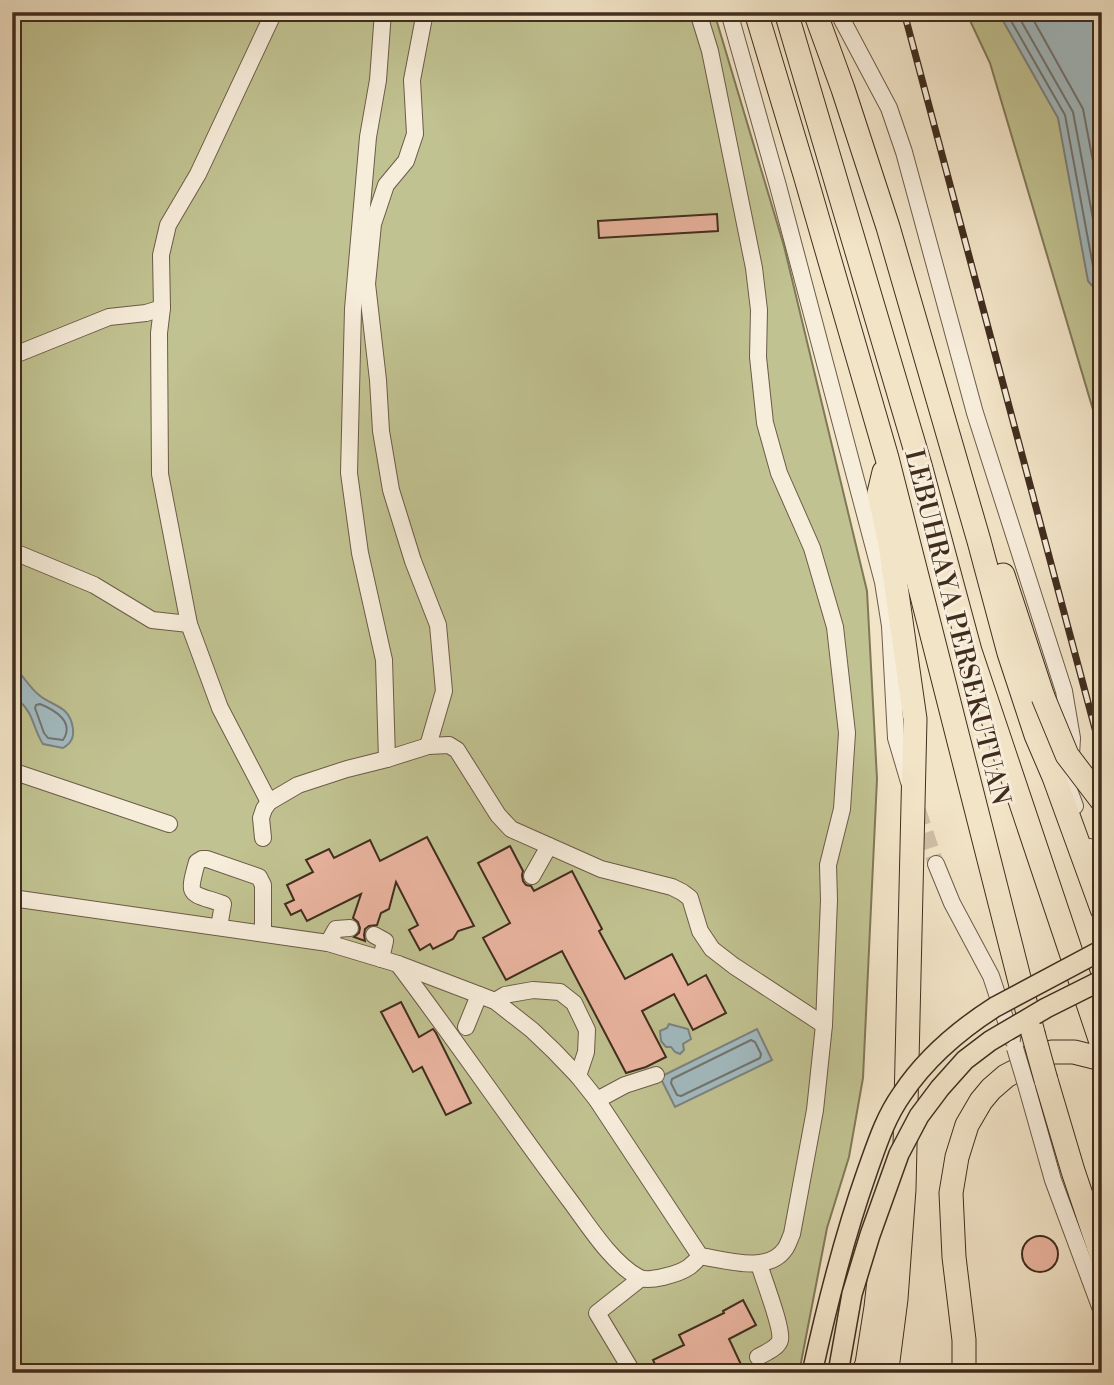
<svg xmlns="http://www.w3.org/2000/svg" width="1114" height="1385" viewBox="0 0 1114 1385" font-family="'Libre Bodoni',serif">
	<rect width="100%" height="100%" fill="#f2e4c7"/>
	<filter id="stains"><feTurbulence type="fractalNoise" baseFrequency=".00286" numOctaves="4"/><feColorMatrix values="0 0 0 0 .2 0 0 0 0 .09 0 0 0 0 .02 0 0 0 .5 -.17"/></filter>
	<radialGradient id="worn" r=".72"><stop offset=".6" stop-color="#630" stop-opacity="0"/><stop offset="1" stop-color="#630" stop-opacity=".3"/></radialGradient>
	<g fill="#c1c291" stroke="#817858" stroke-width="2">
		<polygon points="12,12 714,12 784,246 867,591 877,779 863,1078 849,1157 827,1228 799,1373 12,1373"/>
		<polygon points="966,12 1102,12 1102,440 990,63"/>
	</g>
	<g fill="#a2bbc1" stroke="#7b8280" stroke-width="2">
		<polygon points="998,12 1102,12 1102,297 1088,281 1058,118"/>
		<path d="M12 668 16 669C24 677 30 688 39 695 53 707 70 705 73 729 74 738 71 743 63 748L43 744C34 731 33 712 20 702L12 704Z"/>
		<polygon points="669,1024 688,1029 691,1039 683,1044 684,1050 680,1054 675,1052 671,1047 666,1047 661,1041 660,1031 667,1028"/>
		<polygon points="757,1029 772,1060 675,1107 660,1077"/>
	</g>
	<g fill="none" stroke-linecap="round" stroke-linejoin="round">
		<g stroke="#727470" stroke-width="2">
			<polyline points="1006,12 1065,115 1095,277 1102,286"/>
			<polyline points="1016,12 1073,112 1102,267"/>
			<polyline points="1029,12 1083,109 1102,209"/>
			<path d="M40 704C55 710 75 722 63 740L48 738 44 733 35 708 36 705Z"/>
			<polygon points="751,1040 755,1042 761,1054 760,1058 681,1096 677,1095 671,1083 672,1079"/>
		</g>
	</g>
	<g fill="#eab49f" stroke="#412d1e" stroke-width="2">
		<polygon points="717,214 718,231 599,238 598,221"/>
		<polygon points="427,837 474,926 458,931 453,939 433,949 430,944 420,950 409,930 418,925 396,882 389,909 381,913 377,925 369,926 365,929 364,935 365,941 354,937 359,933 360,928 358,922 353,918 361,894 307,921 301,910 291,915 285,904 294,900 287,885 313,872 306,860 329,849 334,858 370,840 380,861"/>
		<polygon points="510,846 523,871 522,875 523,881 526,885 531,886 534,891 572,871 602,929 599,931 625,979 672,954 688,985 706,975 726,1013 693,1030 674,994 642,1011 666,1057 646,1067 626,1073 562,951 506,980 483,938 510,923 478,863"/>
		<polygon points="401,1002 419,1037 433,1029 436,1033 471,1103 446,1115 422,1067 413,1072 381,1012"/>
		<circle cx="1040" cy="1254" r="18"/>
		<polygon points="743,1300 756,1325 729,1339 745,1373 659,1373 653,1360 684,1345 679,1335 724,1313 723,1311"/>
	</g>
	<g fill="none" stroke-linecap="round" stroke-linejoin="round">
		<polyline stroke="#cfbfa5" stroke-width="16" stroke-dasharray="16 8" stroke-linecap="butt" points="918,810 936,864"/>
		<defs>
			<g id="minor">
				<polyline points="383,12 378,80 368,137 353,309 349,473 360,553 384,660 387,759"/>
				<polyline points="425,12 412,80 415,134 406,161 386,185 373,224 367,284 378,380 381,431 391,490 413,561 438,625 444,691 428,746"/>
				<polyline points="729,12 778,186 883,582 890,626 896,738 909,782"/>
				<polyline points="838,12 889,108 904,152 975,413 1064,691 1072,738 1069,790 1075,806"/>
				<polyline points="12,356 109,317 146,313 162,308"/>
				<polyline points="12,551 94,585 152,620 189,624"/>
				<polyline points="12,771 169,824"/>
				<polyline points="269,802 220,708 189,624 160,474 159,333 162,308 161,255 168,225 198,174 274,12"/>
				<polyline points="263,838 261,818 264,809 269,802 298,785 347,769 387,759 428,746 449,745 457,750 498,815 511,829 601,869 672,887 682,892 690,898 700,931 712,949 734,966 824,1025"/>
				<polyline points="1090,847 1102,873"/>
				<polyline points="936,864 952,903 991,976 1012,1039"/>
				<polyline points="532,876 549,846"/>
				<path d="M12 898 328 943 398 964 495 1001 532 1030 554 1051 578 1076 597 1100 700 1256C726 1260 768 1274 785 1249 788 1245 790 1238 792 1234L815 1110 824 1025 829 900 828 865 842 809 847 733 835 627 812 548 779 473 765 423 758 357 759 310 754 268 710 51 698 12"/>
				<path d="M219 927 223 904C189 892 187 898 197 862L202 859H207L259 877 263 885V932"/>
				<polyline points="374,935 385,941 381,959"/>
				<polyline points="328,943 336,929 350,928"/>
				<path d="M398 964C457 1042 512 1123 571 1202 588 1225 612 1263 638 1277 648 1283 679 1274 689 1267 693 1264 697 1260 700 1256"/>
				<polyline points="495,1001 505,995 533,990 560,992 574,1003 587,1030 586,1052 578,1076"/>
				<polyline points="466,1027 479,995"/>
				<polyline points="1027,1088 1053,1180 1102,1312"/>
				<polyline points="597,1100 625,1085 656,1075"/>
				<path d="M758 1357C765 1353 778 1348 780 1340 783 1329 763 1278 759 1264"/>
				<polyline points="633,1373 597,1313 640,1279"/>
			</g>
			<g id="highway">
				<polyline points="756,12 805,175 887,458 1033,1033"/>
				<polyline points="786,12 920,465 970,651 1102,1045"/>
				<polyline points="815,12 843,89 888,227 979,541 1009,653 1036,735 1054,777 1102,909"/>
				<polyline points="1003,575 1043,697"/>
				<polyline points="1046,1080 1073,1171 1102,1257"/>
				<polyline points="863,1373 867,1364 876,1307 883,1245 894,1215"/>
				<polyline points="884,1373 888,1361 896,1299 904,1189 915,719 890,544 879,493 884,472"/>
				<polyline points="964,1373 964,1340 954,1257 951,1193 957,1157 967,1125 981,1101 991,1089 1006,1076 1052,1052 1074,1052 1102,1059"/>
			</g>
		</defs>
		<use href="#minor" stroke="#6d5b48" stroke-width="18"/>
		<use href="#highway" stroke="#412d1e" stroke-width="25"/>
		<use href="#minor" stroke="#f7eddb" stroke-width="16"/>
		<use href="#highway" stroke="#f2e4c7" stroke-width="23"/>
		<defs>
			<polyline id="rail" points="904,12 1102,755"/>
		</defs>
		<use href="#rail" stroke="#412d1e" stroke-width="7"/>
		<use href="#rail" stroke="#f7eddb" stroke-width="4.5" stroke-dasharray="13" stroke-linecap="butt"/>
		<defs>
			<polyline id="minor-bridge" points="1015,1048 1027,1088"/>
			<g id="major-bridge">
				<path d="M812 1373C827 1305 844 1237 867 1172 877 1144 885 1118 902 1094 926 1058 959 1030 995 1007L1102 950"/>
				<polyline points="838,1373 852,1294 870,1235 899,1154 919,1116 940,1088 965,1060 990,1041 1046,1008 1102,980"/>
			</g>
			<g id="highway-bridge">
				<polyline points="1043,697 1067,755 1102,801"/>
				<polyline points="1033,1033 1046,1080"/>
			</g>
		</defs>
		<use href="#minor-bridge" stroke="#6d5b48" stroke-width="18" stroke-linecap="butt"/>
		<use href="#major-bridge" stroke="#412d1e" stroke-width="22" stroke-linecap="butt"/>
		<use href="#highway-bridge" stroke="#412d1e" stroke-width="25" stroke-linecap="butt"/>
		<use href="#minor-bridge" stroke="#f7eddb" stroke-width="16"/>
		<use href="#major-bridge" stroke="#f2e4c7" stroke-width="19"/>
		<use href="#highway-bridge" stroke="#f2e4c7" stroke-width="23"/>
	</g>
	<g text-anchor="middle" stroke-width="6" stroke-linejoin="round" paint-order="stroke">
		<g font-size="26" fill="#412d1e" stroke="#f7eddb">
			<text transform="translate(958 627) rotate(76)" y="9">LEBUHRAYA PERSEKUTUAN</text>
		</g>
	</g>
	<rect width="1114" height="1385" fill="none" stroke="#f2e4c7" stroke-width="42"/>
	<rect x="14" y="14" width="1086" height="1357" fill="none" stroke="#412d1e" stroke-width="3.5"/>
	<rect x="21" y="21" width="1072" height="1343" fill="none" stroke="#412d1e" stroke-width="2"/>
	<rect width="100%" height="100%" filter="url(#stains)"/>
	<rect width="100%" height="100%" fill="url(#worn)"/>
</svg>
